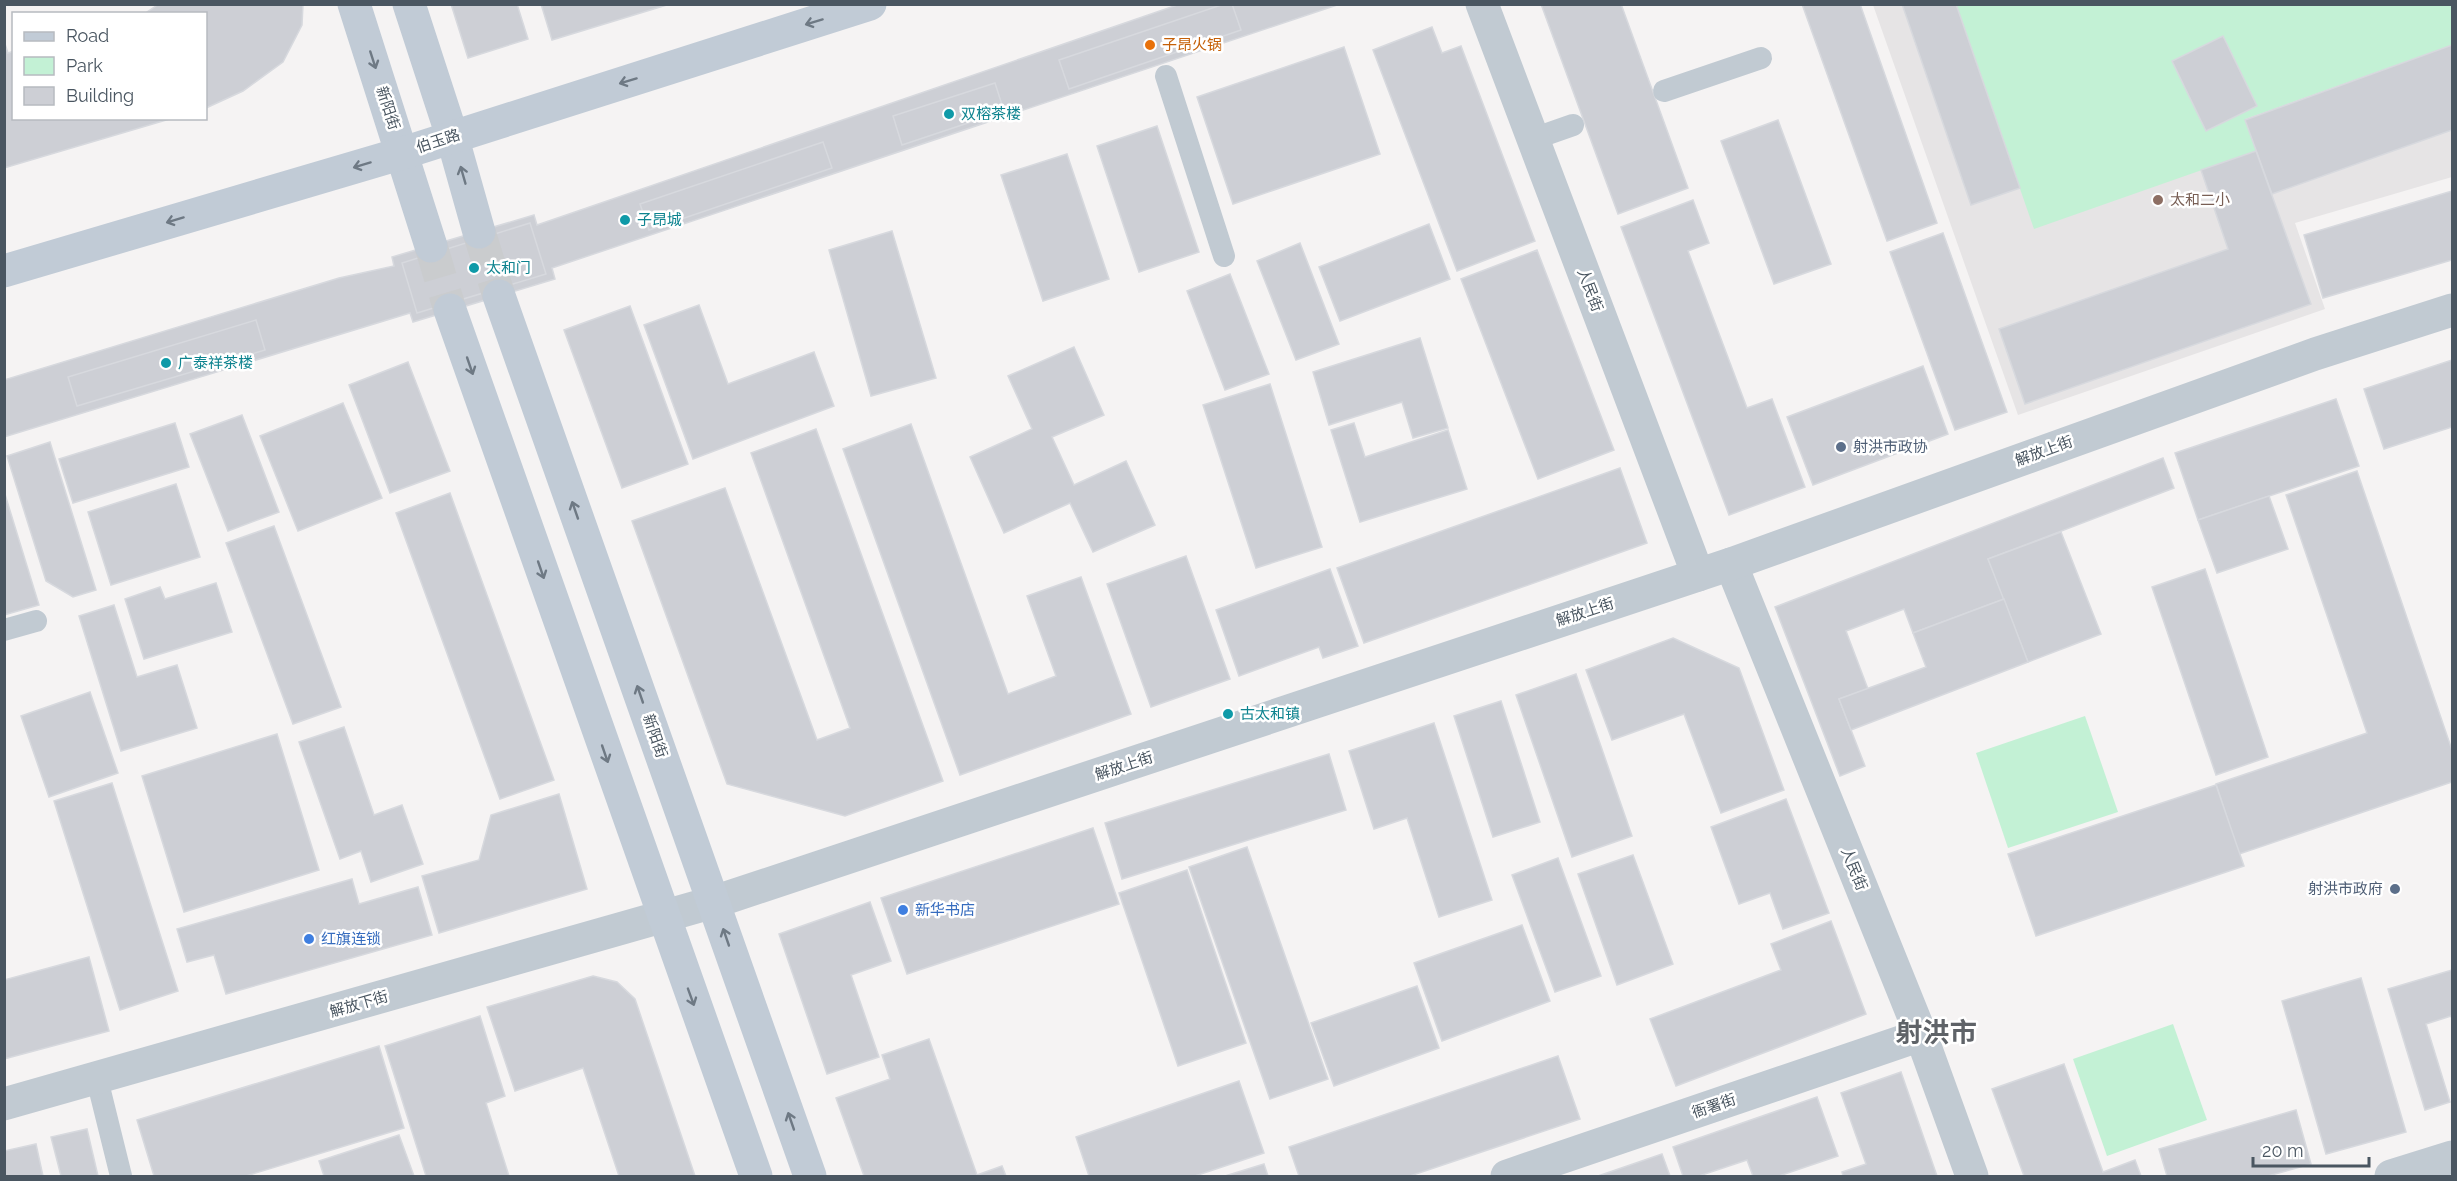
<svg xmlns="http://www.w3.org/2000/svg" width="2457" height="1181" viewBox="0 0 2457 1181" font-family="Raleway,'Noto Sans SC',sans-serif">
	<rect width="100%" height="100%" fill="#f5f3f3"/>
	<polygon fill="#e6e4e5" points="1873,5 2452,5 2452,177 2295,223 2325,309 2018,415"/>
	<g fill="#c3f1d5">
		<polygon points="1956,5 2452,5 2452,45 2245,119 2256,151 2034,229"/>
		<polygon points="2085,716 2118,812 2008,848 1976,753"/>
		<polygon points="2173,1024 2207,1120 2107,1156 2073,1059"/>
	</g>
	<g fill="#cdcfd5" stroke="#d7d9de" stroke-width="1.5">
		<polygon points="159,4 303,4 302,25 283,62 243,91 206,108 206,14 144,14"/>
		<polygon points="451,4 517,4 528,39 468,58"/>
		<polygon points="541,4 670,4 552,40"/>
		<polygon points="1180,4 1340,4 552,268 555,279 413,322 410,313 4,437 4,380 339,278 394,266 392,257 534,215 537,225"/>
		<polygon points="1224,4 1232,4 1241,30 1069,89 1059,60"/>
		<polygon points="1541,4 1621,4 1688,188 1618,214"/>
		<polygon points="1802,4 1860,4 1937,223 1887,241"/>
		<polygon points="1902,4 1956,4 2020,188 1971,205"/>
		<polygon points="1432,27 1442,53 1461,46 1535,241 1457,271 1373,50"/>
		<polygon points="2223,36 2257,106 2206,131 2172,61"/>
		<polygon points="4,41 8,53 14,51 14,118 173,118 4,168"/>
		<polygon points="2452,45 2452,130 2272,194 2245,120"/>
		<polygon points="1344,47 1380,154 1233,204 1197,97"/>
		<polygon points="995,83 1004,111 902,145 893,116"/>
		<polygon points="1778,120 1831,264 1774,284 1721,141"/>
		<polygon points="1157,126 1199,252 1139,272 1097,146"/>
		<polygon points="823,142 832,168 649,230 640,204"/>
		<polygon points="2256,151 2311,304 2025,404 1999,329 2228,249 2201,170"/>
		<polygon points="1067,154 1109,279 1043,301 1001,175"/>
		<polygon points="2452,191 2452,260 2323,298 2304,235"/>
		<polygon points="1693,200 1709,243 1688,251 1747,408 1772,399 1805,487 1729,515 1621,227"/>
		<polygon points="530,223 546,274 417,313 402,263"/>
		<polygon points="1429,224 1450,279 1340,321 1319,267"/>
		<polygon points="892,231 936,378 871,396 829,250"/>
		<polygon points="1943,233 2007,412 1955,430 1890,252"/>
		<polygon points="1300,243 1339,344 1296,360 1257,261"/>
		<polygon points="1537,250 1614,450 1538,479 1461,279"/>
		<polygon points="1230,274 1269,374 1225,390 1187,291"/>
		<polygon points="699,305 728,384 814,352 834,406 693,459 644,325"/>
		<polygon points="630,306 688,464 622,488 564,330"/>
		<polygon points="256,320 265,350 77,406 68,377"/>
		<polygon points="1420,338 1448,428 1413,438 1402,402 1329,425 1313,372"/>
		<polygon points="1074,347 1104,415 1052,437 1074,485 1126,461 1155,525 1093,552 1070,503 1004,533 970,457 1032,429 1008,376"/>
		<polygon points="2452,360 2452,427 2384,449 2364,389"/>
		<polygon points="408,362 450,471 390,493 349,385"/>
		<polygon points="1923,366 1948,434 1813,485 1787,417"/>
		<polygon points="1270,384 1322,547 1256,568 1203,405"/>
		<polygon points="2336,399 2359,466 2198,520 2175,453"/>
		<polygon points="343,403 382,498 298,531 260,436"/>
		<polygon points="242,415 279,512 228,531 190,434"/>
		<polygon points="175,423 189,467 73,503 59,459"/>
		<polygon points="1354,423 1365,457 1448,430 1467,489 1360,522 1331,430"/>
		<polygon points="911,424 1008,694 1056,676 1027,596 1081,577 1131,714 960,775 843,449"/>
		<polygon points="816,429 943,781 845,816 727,784 632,521 725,488 817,740 850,728 751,453"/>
		<polygon points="50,442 96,590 73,597 46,581 7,456"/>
		<polygon points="2163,458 2174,488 1988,559 2004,599 1913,633 1904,609 1846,631 1868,689 1839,699 1865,766 1840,776 1775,607"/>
		<polygon points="1620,468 1647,543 1364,643 1337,568"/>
		<polygon points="2357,471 2452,750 2452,782 2239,854 2216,784 2367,733 2286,495"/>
		<polygon points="176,484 200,557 111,585 88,512"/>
		<polygon points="4,491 39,605 4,615"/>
		<polygon points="450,493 554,780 500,799 396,513"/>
		<polygon points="2269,496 2288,549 2217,573 2198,520"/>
		<polygon points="274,526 341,707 293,724 226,543"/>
		<polygon points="2061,532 2101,634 2028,662 1988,559"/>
		<polygon points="1186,556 1230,679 1151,707 1107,584"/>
		<polygon points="1330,569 1358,646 1323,658 1319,647 1239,676 1216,610"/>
		<polygon points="2205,569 2268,757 2216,775 2152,587"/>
		<polygon points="216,583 232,632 144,659 125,599 160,587 165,599"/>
		<polygon points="2004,599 2028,662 1851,730 1839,699 1926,667 1913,633"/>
		<polygon points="114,605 137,677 177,665 197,728 121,751 79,616"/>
		<polygon points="1673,638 1739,668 1784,790 1721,813 1684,714 1612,740 1586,670"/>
		<polygon points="1576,674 1632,836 1572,857 1516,695"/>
		<polygon points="90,692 118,773 49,797 21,716"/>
		<polygon points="1501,701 1540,822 1493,837 1454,716"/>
		<polygon points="1434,723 1492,900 1439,917 1407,818 1374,829 1349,751"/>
		<polygon points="344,727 374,815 402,805 423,864 371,882 361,851 340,859 299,742"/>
		<polygon points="277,734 319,870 184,912 142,776"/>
		<polygon points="1329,754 1346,810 1122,879 1105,823"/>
		<polygon points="112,783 178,991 120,1010 54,801"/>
		<polygon points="2216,785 2244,866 2036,936 2008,854"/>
		<polygon points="559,794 587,889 439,933 422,876 479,860 491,815"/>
		<polygon points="1786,799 1829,913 1783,929 1770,893 1739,904 1711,827"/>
		<polygon points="1093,828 1119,904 907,974 881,898"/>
		<polygon points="1247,847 1328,1079 1270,1099 1189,867"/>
		<polygon points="1633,855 1673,964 1617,985 1578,874"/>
		<polygon points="1558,858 1601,976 1555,992 1512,875"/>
		<polygon points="1187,870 1246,1043 1178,1066 1119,893"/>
		<polygon points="352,879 359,904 418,887 432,935 226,994 214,955 187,962 177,929"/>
		<polygon points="870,902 891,961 851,975 879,1057 827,1074 779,934"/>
		<polygon points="1831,921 1866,1014 1676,1086 1650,1019 1781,970 1771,944"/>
		<polygon points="1522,925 1550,1001 1442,1041 1414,963"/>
		<polygon points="89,957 109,1031 4,1059 4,980"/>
		<polygon points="2452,970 2452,1019 2451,1016 2426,1024 2450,1102 2425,1110 2388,989"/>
		<polygon points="593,976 617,982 635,999 695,1176 619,1176 583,1068 515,1091 487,1007"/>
		<polygon points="2361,978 2406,1132 2326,1154 2282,1001"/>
		<polygon points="1417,986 1439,1048 1334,1086 1311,1023"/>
		<polygon points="480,1016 505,1096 486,1103 509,1176 426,1176 385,1046"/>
		<polygon points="929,1039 977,1175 1002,1166 1006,1176 864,1176 836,1098 890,1079 882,1055"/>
		<polygon points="379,1046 404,1128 246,1176 154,1176 137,1120"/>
		<polygon points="1558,1056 1580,1119 1410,1176 1299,1176 1289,1147"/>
		<polygon points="2064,1064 2103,1172 2135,1160 2141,1176 2024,1176 1992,1089"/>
		<polygon points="1901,1072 1937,1176 1843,1176 1842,1172 1866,1164 1841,1093"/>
		<polygon points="1239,1081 1264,1153 1195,1176 1089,1176 1076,1137"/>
		<polygon points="1817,1097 1838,1156 1779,1176 1753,1176 1747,1160 1699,1176 1683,1176 1673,1147"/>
		<polygon points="2296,1110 2311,1164 2268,1176 2167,1176 2159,1149"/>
		<polygon points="87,1129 98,1176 61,1176 51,1137"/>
		<polygon points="399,1135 414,1176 324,1176 319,1161"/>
		<polygon points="36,1144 43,1176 4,1176 4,1151"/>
		<polygon points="1662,1154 1670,1176 1598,1176"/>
		<polygon points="1264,1164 1268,1176 1225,1176"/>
	</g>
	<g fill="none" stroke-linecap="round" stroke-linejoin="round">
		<g stroke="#caccce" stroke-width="33" stroke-dasharray="33 16" stroke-linecap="butt">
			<polyline points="479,232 499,296"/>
			<polyline points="431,246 450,310"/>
		</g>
		<g stroke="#c1cad2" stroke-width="22">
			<polyline points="1166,76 1224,256"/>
			<polyline points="1664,91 1761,58"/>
			<polyline points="1533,139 1573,125"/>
			<polyline points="4,630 36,621"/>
			<polyline points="97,1079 121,1176"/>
		</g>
		<g stroke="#c1cad2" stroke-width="33">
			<polyline points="1507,1176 1921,1035"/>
			<polyline points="2391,1176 2452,1157"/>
		</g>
		<g stroke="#c1cad2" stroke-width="33">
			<polyline points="1482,4 1698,575"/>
			<polyline points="1731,564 1921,1035 1972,1176"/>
			<polyline points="4,1104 714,902 1731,564 2315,354 2452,310"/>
		</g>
		<g stroke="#c1cbd6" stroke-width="33">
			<polyline points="354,4 431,246"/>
			<polyline points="409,4 452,136 479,232"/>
			<polyline points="4,271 403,153 870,4"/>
			<polyline points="499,296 810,1176"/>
			<polyline points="450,310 756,1176"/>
		</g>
	</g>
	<defs><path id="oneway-shaft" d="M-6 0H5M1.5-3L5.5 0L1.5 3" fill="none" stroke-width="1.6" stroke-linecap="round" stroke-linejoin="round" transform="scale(1.5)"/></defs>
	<g stroke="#6e7984">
		<use href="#oneway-shaft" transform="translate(814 22) rotate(163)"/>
		<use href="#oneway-shaft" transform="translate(373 60) rotate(72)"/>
		<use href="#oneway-shaft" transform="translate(628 81) rotate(163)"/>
		<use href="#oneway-shaft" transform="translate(362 165) rotate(163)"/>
		<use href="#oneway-shaft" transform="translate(463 175) rotate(-106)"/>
		<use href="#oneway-shaft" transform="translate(175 220) rotate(163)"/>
		<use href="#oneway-shaft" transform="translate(470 366) rotate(71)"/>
		<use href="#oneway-shaft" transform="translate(575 510) rotate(-109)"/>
		<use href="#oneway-shaft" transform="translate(541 570) rotate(71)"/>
		<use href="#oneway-shaft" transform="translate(640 694) rotate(-109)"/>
		<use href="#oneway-shaft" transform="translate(605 754) rotate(71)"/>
		<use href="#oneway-shaft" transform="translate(726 937) rotate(-109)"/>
		<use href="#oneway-shaft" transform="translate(691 997) rotate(70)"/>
		<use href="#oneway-shaft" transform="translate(791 1121) rotate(-109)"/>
	</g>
	<circle fill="#e8710a" stroke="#fff" stroke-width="2" cx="1150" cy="45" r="6"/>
	<g fill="#0f9aa8" stroke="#fff" stroke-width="2">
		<circle cx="949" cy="114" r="6"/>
		<circle cx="625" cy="220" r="6"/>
		<circle cx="474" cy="268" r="6"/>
		<circle cx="166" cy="363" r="6"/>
		<circle cx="1228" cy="714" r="6"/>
	</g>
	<circle fill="#8d6e63" stroke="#fff" stroke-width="2" cx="2158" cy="200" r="6"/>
	<g fill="#5c6f8a" stroke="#fff" stroke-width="2">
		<circle cx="1841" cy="447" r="6"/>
		<circle cx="2395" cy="889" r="6"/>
	</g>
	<g fill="#3f7fe0" stroke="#fff" stroke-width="2">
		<circle cx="903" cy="910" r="6"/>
		<circle cx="309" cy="939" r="6"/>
	</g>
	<g text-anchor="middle" stroke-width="5" stroke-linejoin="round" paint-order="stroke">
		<g font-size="15" fill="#c56008" stroke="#fff" text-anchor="start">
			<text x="1162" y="50">子昂火锅</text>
		</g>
		<g font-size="15" fill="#4a5661" stroke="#fff">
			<text transform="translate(388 108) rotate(72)" y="5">新阳街</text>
			<text transform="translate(438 141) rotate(-18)" y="5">伯玉路</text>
			<text transform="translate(1590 290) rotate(69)" y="5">人民街</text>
			<text transform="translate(2044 451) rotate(-20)" y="5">解放上街</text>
			<text transform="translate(1585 612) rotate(-18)" y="5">解放上街</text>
			<text transform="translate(655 736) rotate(71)" y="5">新阳街</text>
			<text transform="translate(1124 766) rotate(-18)" y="5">解放上街</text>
			<text transform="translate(1854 869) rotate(68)" y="5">人民街</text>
			<text transform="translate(359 1004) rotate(-16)" y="5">解放下街</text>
			<text transform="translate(1714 1106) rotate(-19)" y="5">衙署街</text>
		</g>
		<g font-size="15" fill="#0d838f" stroke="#fff" text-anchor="start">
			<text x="961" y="119">双榕茶楼</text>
			<text x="637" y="225">子昂城</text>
			<text x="486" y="273">太和门</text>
			<text x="178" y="368">广泰祥茶楼</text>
			<text x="1240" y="719">古太和镇</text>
		</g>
		<g font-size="15" fill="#785e54" stroke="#fff" text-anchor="start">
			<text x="2170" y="205">太和二小</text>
		</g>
		<g font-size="15" fill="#4e5e75" stroke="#fff" text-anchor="start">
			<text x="1853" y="452">射洪市政协</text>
			<text x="2383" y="894" text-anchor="end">射洪市政府</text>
		</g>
		<g font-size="15" fill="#366cbe" stroke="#fff" text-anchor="start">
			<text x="915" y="915">新华书店</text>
			<text x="321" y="944">红旗连锁</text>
		</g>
		<g font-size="27" font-weight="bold" fill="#5f6368" stroke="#fff">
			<text x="1936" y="1042">射洪市</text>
		</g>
	</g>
	<rect width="2457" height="1181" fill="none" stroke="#4a5661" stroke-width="12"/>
	<rect x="12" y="12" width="195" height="108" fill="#ffffff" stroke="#b7bbc0" stroke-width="1.5"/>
	<rect x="24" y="32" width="30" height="9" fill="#c1cbd6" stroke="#b7bbc0" stroke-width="1.5"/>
	<text x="66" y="42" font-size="18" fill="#4a5661">Road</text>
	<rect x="24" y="57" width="30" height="18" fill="#c3f1d5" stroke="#b7bbc0" stroke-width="1.5"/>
	<text x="66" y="72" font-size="18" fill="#4a5661">Park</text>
	<rect x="24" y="87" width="30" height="18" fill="#cdcfd5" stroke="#b7bbc0" stroke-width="1.5"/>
	<text x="66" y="102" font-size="18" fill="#4a5661">Building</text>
	<path d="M2253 1157v9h116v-9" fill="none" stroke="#4a5661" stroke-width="3"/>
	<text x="2262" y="1157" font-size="18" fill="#4a5661" stroke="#ffffff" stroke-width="4.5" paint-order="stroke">20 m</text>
</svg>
